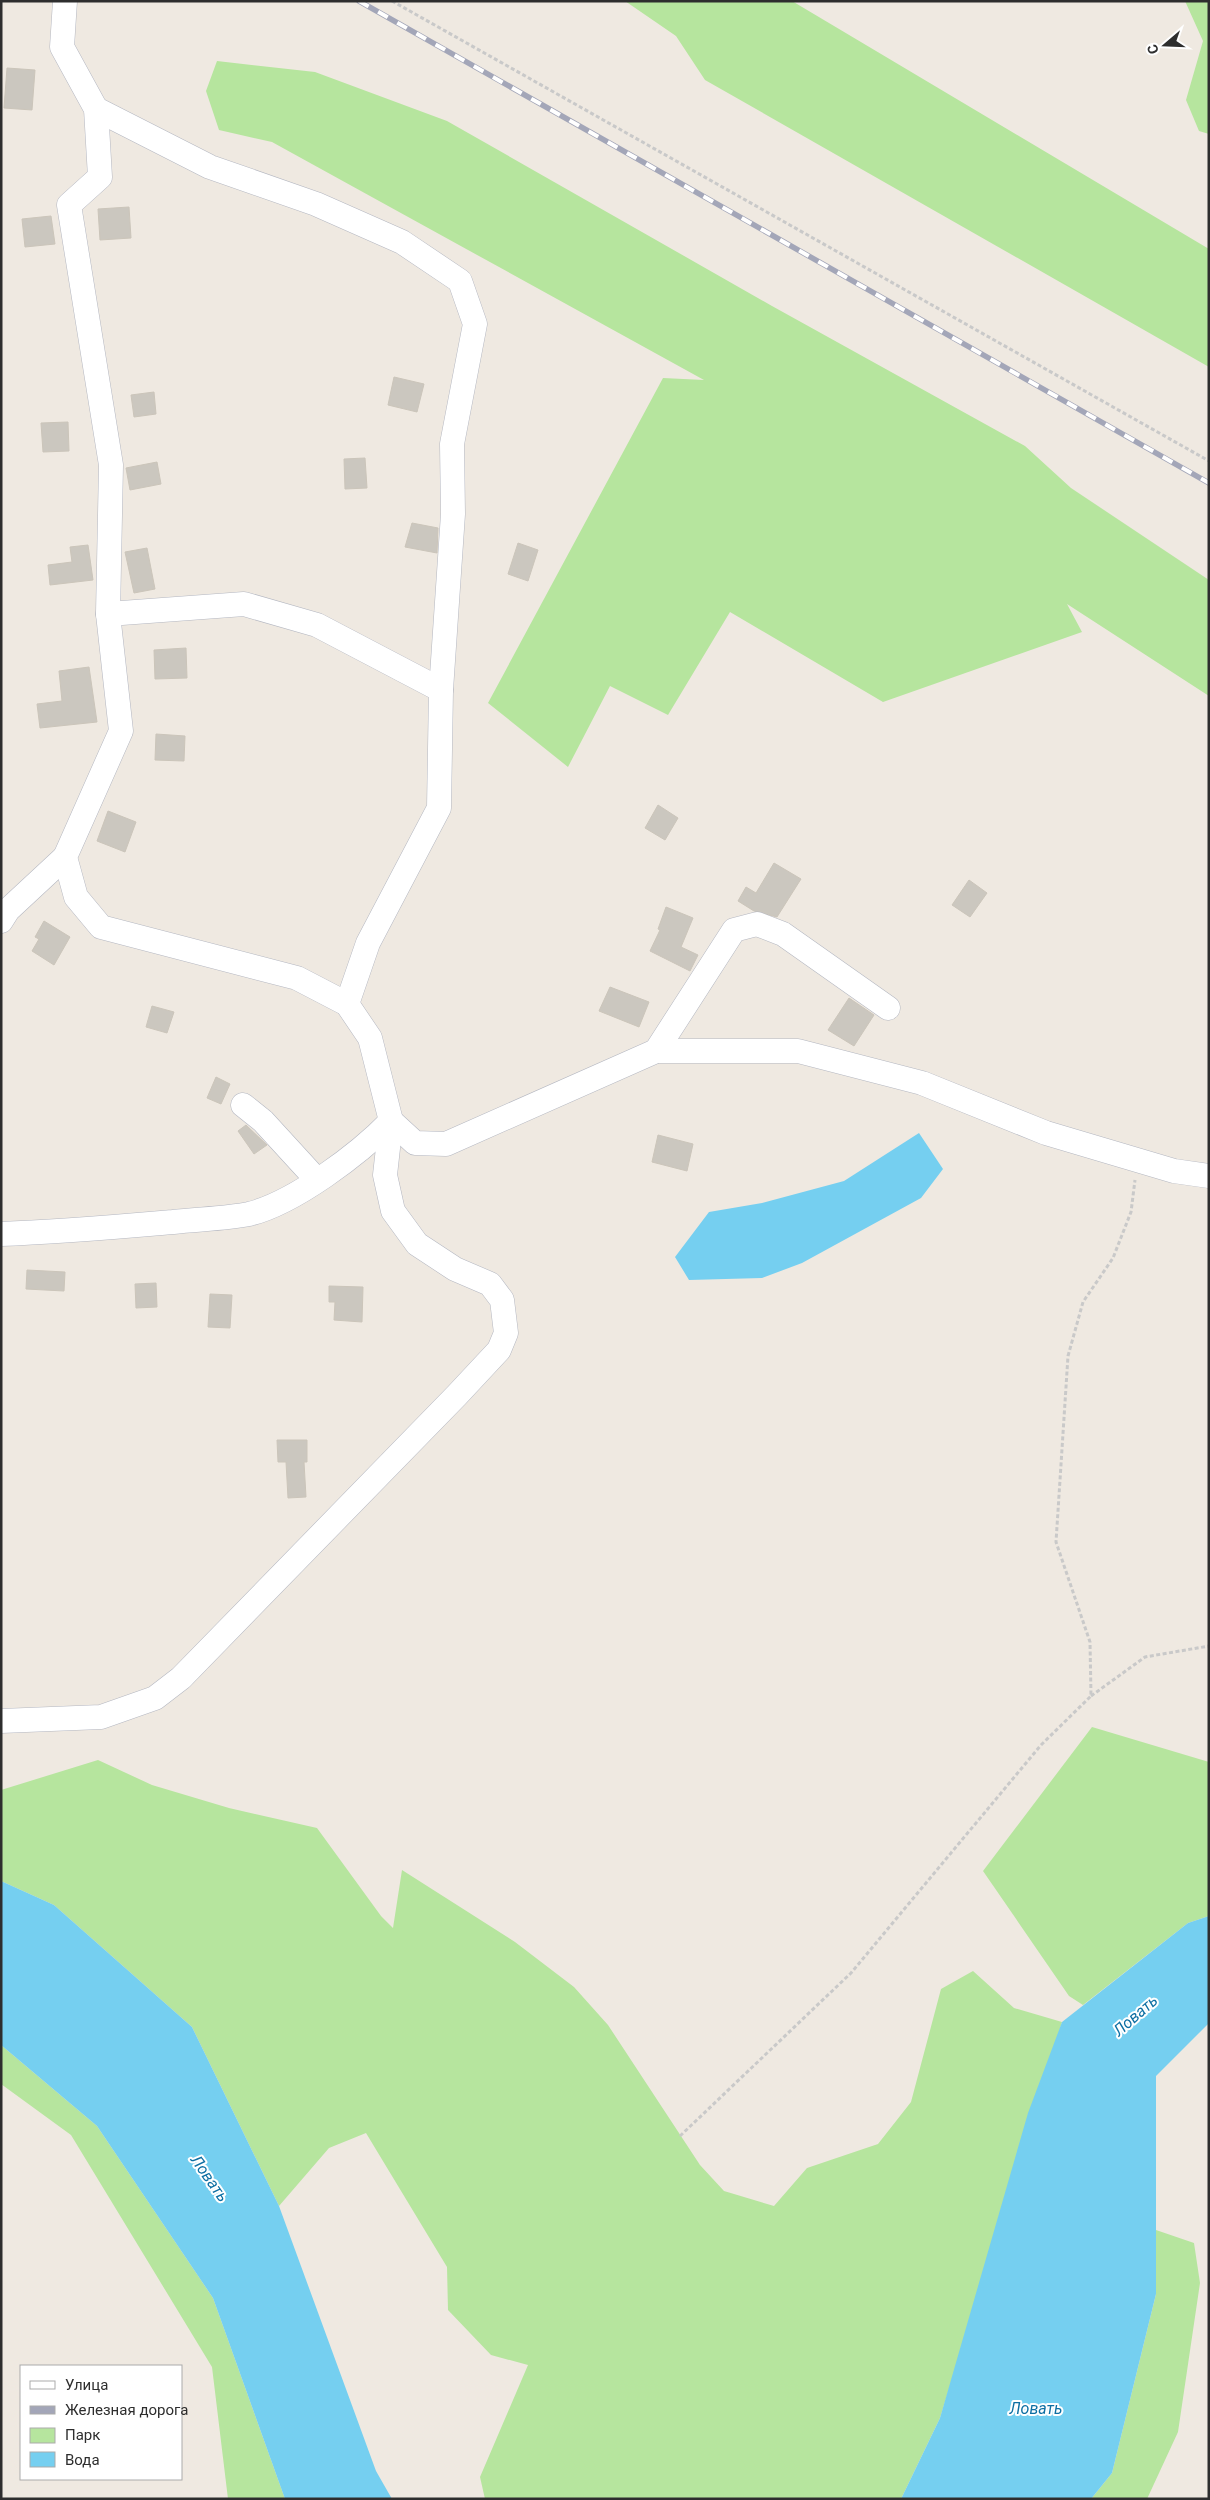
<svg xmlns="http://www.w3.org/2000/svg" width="1210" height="2500" viewBox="0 0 1210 2500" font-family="Roboto,sans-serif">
	<rect width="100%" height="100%" fill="#efe9e1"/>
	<g fill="#b6e59e">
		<polygon points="625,1 792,1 1209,249 1209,367 705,80 676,36"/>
		<polygon points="1185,1 1209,1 1209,134 1199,131 1186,100 1203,41"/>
		<polygon points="217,61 315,72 447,121 772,306 1025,446 1071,488 1209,580 1209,696 1067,604 1082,632 883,702 730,612 668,715 610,686 568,767 488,703 663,378 704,380 272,142 219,130 206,91"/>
		<polygon points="1092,1727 1209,1762 1209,1916 1188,1923 1083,2005 1069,1996 983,1871"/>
		<polygon points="98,1760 152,1785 229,1808 317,1828 381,1916 393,1928 402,1870 515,1942 574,1987 608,2025 700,2165 724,2191 774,2206 807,2168 878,2144 911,2102 941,1989 973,1971 1014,2008 1062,2022 940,2418 901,2499 485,2499 480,2477 528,2365 491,2355 448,2310 447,2267 366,2133 329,2148 279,2206 192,2027 54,1905 1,1881 1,1790"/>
		<polygon points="1,2045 97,2126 213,2298 285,2499 228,2499 212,2367 71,2135 1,2084"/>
		<polygon points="1156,2230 1194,2243 1200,2283 1178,2432 1147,2499 1091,2499 1112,2473 1156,2294"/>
	</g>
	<g fill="#75cff0">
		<polygon points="919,1133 943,1169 921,1198 802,1263 762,1278 689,1280 675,1257 709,1212 762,1203 844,1181"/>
		<polygon points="1,1881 54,1905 192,2027 279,2206 376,2471 392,2499 285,2499 213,2298 97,2126 1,2045"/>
		<polygon points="1209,1916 1209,2023 1156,2076 1156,2294 1112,2473 1091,2499 901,2499 940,2418 1028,2113 1062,2022 1188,1923"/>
	</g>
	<g fill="#cbc7bf" stroke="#cbc5ba">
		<polygon points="7,68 35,70 32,110 4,108"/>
		<polygon points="129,207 131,238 100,240 98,209"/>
		<polygon points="51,216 55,244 25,247 22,219"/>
		<polygon points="394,377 424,384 417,412 388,405"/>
		<polygon points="154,392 156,414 134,417 131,395"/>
		<polygon points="68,422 69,451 43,452 41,423"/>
		<polygon points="365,458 367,488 345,489 344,459"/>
		<polygon points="157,462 161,484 130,490 126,468"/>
		<polygon points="412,523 438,528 437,553 405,547"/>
		<polygon points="518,543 538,550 528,581 508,574"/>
		<polygon points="88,545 93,580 50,585 48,565 72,562 70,547"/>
		<polygon points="147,548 155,589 134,593 125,552"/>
		<polygon points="186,648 187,678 155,679 154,650"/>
		<polygon points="89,667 97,722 40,728 37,704 62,701 59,671"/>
		<polygon points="156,734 185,736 184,761 155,760"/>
		<polygon points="658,805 678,818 665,840 645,828"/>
		<polygon points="108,811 136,822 125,852 97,841"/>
		<polygon points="774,863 801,879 777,917 754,911 738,901 746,887 756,893"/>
		<polygon points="969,880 987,893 970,917 952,905"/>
		<polygon points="666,907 693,918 681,947 698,955 690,971 650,951 660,930 658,929"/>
		<polygon points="44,921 70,937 54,965 32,951 39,939 35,937"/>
		<polygon points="610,987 649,1002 639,1027 599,1011"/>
		<polygon points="849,998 874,1015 854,1046 828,1030"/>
		<polygon points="152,1006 174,1012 167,1033 146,1027"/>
		<polygon points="216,1077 230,1084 221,1104 207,1098"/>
		<polygon points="246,1125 267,1145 254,1154 238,1131"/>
		<polygon points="658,1135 693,1144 687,1171 652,1162"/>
		<polygon points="27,1270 65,1272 64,1291 26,1289"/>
		<polygon points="156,1283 157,1307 136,1308 135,1284"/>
		<polygon points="329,1286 363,1287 362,1322 334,1320 335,1302 329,1302"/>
		<polygon points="210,1294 232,1295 230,1328 208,1327"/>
		<polygon points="277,1440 307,1440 307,1462 304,1462 306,1497 288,1498 286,1462 278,1462"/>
	</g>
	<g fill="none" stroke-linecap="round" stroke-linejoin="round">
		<defs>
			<g id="minor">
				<polyline points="96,109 210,167 316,204 402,242 460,281 475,324 452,444 453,514 441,690 439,808 368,943 347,1004"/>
				<polyline points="108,614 244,604 317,625 441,690"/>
				<polyline points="1,921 8,910 65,857"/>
				<polyline points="656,1051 734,930 757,924 783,934 888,1008"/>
				<polyline points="243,1105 263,1121 317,1180"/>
				<path d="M1 1234C59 1232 115 1227 173 1222 197 1219 224 1219 249 1214 294 1203 359 1154 391 1121L415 1143 446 1144 656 1051H798L922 1083 1046 1133 1174 1171 1209 1176"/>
				<polyline points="1,1721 101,1717 155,1698 181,1678 457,1395 499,1350 506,1333 502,1300 490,1284 455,1269 417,1244 393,1211 385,1175 391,1121 370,1038 347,1004 297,978 101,927 76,897 65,857 121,731 108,614 111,465 69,205 100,177 96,109 62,47 65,1"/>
			</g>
		</defs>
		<use href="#minor" stroke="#b4b7c1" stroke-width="25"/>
		<g stroke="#c9c9c9" stroke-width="3" stroke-dasharray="4 2.5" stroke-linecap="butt">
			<polyline points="392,1 1209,461"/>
			<polyline points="1091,1696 1145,1657 1209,1646"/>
			<polyline points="680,2136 851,1973 1041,1745 1091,1696 1090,1642 1056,1542 1068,1356 1083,1302 1113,1258 1131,1212 1135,1180"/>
		</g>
		<use href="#minor" stroke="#fff" stroke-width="24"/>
		<defs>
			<polyline id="rail" points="359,1 1209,483"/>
		</defs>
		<use href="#rail" stroke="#a3a6b8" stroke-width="5.5"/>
		<use href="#rail" stroke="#fff" stroke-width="4" stroke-dasharray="11" stroke-linecap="butt"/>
	</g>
	<g text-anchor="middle" stroke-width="4" stroke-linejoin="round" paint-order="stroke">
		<g font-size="16" font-style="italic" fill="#0d6fa3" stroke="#fff">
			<text transform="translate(1135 2015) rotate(-41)" y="6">Ловать</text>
			<text transform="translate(210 2178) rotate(55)" y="6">Ловать</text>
			<text x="1036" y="2414">Ловать</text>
		</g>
	</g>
	<rect width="1210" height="2500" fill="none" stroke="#2e2e2e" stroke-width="5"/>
	<rect x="20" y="2365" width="162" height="115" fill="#ffffff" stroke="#ababab"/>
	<rect x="30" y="2381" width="25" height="8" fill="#ffffff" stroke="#ababab"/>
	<text x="65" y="2390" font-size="15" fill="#2e2e2e">Улица</text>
	<rect x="30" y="2406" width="25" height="8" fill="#a3a6b8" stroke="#ababab"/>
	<text x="65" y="2415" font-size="15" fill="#2e2e2e">Железная дорога</text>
	<rect x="30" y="2428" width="25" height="15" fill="#b6e59e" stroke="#ababab"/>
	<text x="65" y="2440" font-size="15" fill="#2e2e2e">Парк</text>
	<rect x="30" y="2452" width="25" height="15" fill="#75cff0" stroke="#ababab"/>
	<text x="65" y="2465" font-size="15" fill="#2e2e2e">Вода</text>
	<g transform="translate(1165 45) rotate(251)" stroke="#ffffff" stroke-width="4" paint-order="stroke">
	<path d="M0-4L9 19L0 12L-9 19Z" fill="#2e2e2e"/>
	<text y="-8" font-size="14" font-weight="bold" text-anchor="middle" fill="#2e2e2e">С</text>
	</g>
</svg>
